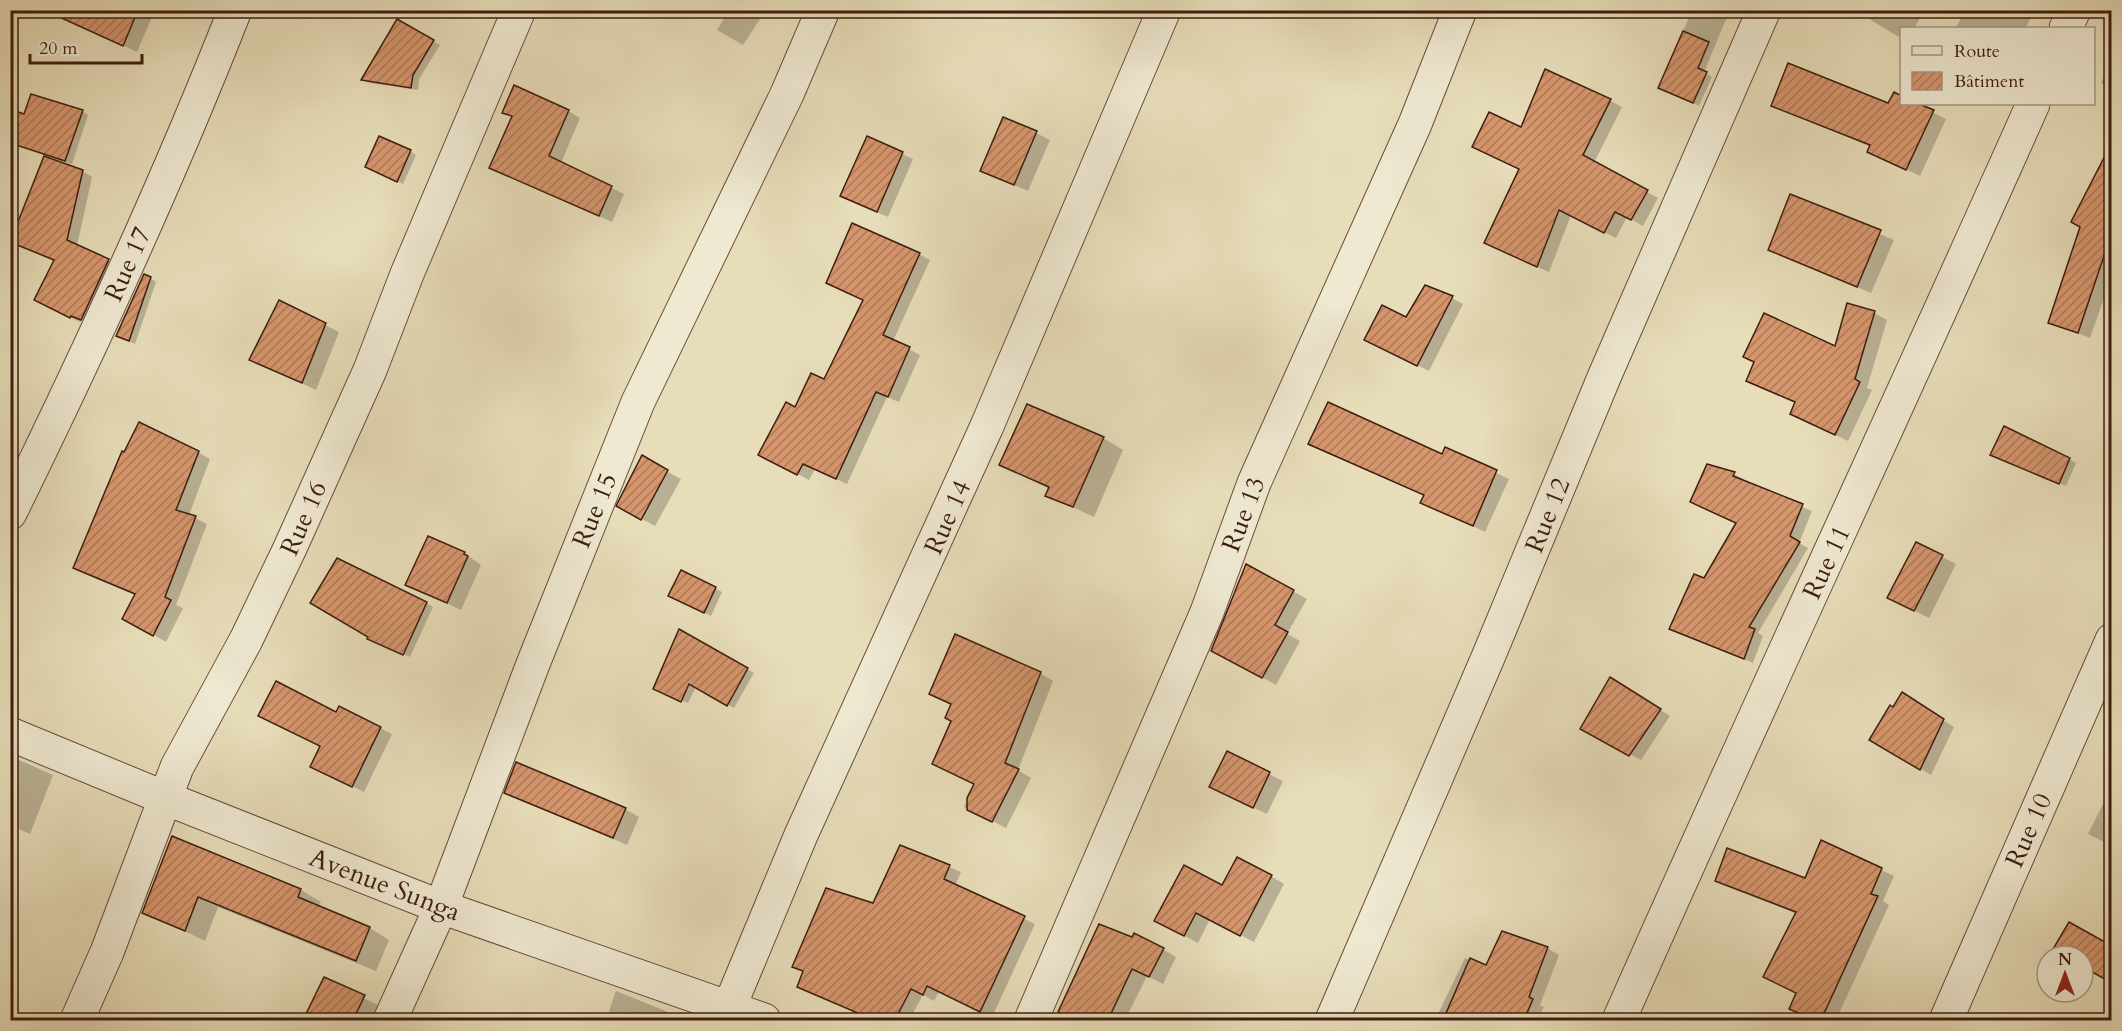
<svg xmlns="http://www.w3.org/2000/svg" width="2122" height="1031" viewBox="0 0 2122 1031" font-family="Cardo,serif">
	<defs>
		<pattern id="building-hatch" width="6" height="6" patternUnits="userSpaceOnUse" patternTransform="scale(1.5)"><rect width="6" height="6" fill="#d6966d"/><path d="M-1 1l2-2M0 6l6-6M5 7l2-2" fill="none" stroke="#af7a58"/></pattern>
	</defs>
	<rect width="100%" height="100%" fill="#e7ddb9"/>
	<filter id="stains"><feTurbulence type="fractalNoise" baseFrequency=".00333" numOctaves="4"/><feColorMatrix values="0 0 0 0 .2 0 0 0 0 .09 0 0 0 0 .02 0 0 0 .5 -.17"/></filter>
	<radialGradient id="worn" r=".72"><stop offset=".6" stop-color="#630" stop-opacity="0"/><stop offset="1" stop-color="#630" stop-opacity=".3"/></radialGradient>
	<g fill="#0003">
		<polygon points="95,10 155,10 137,52 87,28"/>
		<polygon points="729,10 766,10 743,45 717,30"/>
		<polygon points="1692,10 1730,10 1704,72 1712,77 1699,106 1659,87"/>
		<polygon points="1870,10 1925,10 1914,28 1902,28 1902,39 1866,17"/>
		<polygon points="1965,10 2034,10 2026,28 1956,28"/>
		<polygon points="398,21 440,45 419,79 418,90 369,83 363,80"/>
		<polygon points="2112,57 2112,89 2101,83"/>
		<polygon points="1545,71 1580,85 1622,107 1594,163 1658,198 1643,226 1627,217 1616,238 1571,215 1549,272 1498,249 1521,169 1474,147 1522,129"/>
		<polygon points="1916,104 1946,119 1920,176 1868,151 1871,147 1773,105"/>
		<polygon points="82,111 88,115 72,164 10,143 25,116"/>
		<polygon points="568,111 580,118 561,163 624,194 612,222 491,167 513,117 504,112"/>
		<polygon points="1036,133 1050,140 1028,191 982,171"/>
		<polygon points="867,138 913,159 888,217 852,201"/>
		<polygon points="410,151 416,155 403,184 373,170"/>
		<polygon points="82,171 92,177 77,246 119,266 92,325 82,320 80,322 46,306 55,260 11,241"/>
		<polygon points="2112,174 2112,275 2090,338 2050,322"/>
		<polygon points="1791,196 1894,240 1871,293 1769,250"/>
		<polygon points="919,254 930,260 893,341 920,355 899,402 887,397 847,484 815,469 809,480 771,460 796,409 825,381 864,300 828,283"/>
		<polygon points="150,278 156,282 135,344 124,339"/>
		<polygon points="1452,298 1463,304 1429,371 1378,346 1407,319"/>
		<polygon points="1874,313 1887,320 1867,388 1872,390 1848,441 1804,420 1797,403 1748,381 1755,362 1836,348"/>
		<polygon points="325,325 339,332 316,390 251,359"/>
		<polygon points="1103,438 1123,450 1094,517 1047,495 1050,489 1001,465"/>
		<polygon points="1310,444 1443,456 1446,449 1509,479 1485,532 1422,502 1425,496"/>
		<polygon points="198,452 210,459 189,515 207,524 176,605 183,608 166,642 124,618 136,595 75,568"/>
		<polygon points="642,458 681,479 655,526 618,506"/>
		<polygon points="1998,458 2069,459 2076,463 2066,486"/>
		<polygon points="1708,466 1734,474 1743,479 1742,481 1812,511 1799,543 1808,548 1758,633 1763,636 1753,663 1671,629 1738,523"/>
		<polygon points="1917,544 1956,564 1929,618 1903,605"/>
		<polygon points="464,553 481,565 461,610 407,584"/>
		<polygon points="1247,566 1307,599 1287,634 1300,641 1276,685 1226,658"/>
		<polygon points="682,572 722,592 711,616 677,599"/>
		<polygon points="426,603 433,607 410,657 375,642"/>
		<polygon points="680,631 754,673 734,708 696,687 688,703 659,691"/>
		<polygon points="1040,673 1053,681 1018,770 1031,778 1006,828 964,807 975,784 952,721 952,704"/>
		<polygon points="1621,685 1670,716 1641,760 1582,728"/>
		<polygon points="1913,701 1954,727 1931,775 1871,740 1893,709"/>
		<polygon points="340,708 392,734 364,792 323,772"/>
		<polygon points="1228,753 1283,781 1267,814 1224,794"/>
		<polygon points="10,756 53,775 30,834 10,825"/>
		<polygon points="2110,790 2112,791 2112,846 2088,834"/>
		<polygon points="506,792 625,809 639,817 627,845"/>
		<polygon points="173,838 301,890 321,902 318,907 370,928 389,940 376,971 218,907 205,941 144,912"/>
		<polygon points="1822,842 1894,876 1883,901 1889,905 1836,1020 1816,1020 1791,1008 1798,993 1797,914 1717,881 1806,880"/>
		<polygon points="901,846 961,872 955,886 1035,924 992,1017 939,992 934,1001 923,995 909,1020 874,1020 799,986 804,972 794,966 873,905"/>
		<polygon points="1271,876 1284,884 1254,942 1210,919 1198,943 1170,928 1223,887"/>
		<polygon points="1547,948 1559,955 1540,1005 1544,1007 1538,1020 1435,1020 1465,958 1487,966"/>
		<polygon points="1163,949 1176,957 1163,984 1147,976 1125,1020 1066,1020 1068,1017 1060,1012"/>
		<polygon points="324,979 384,1008 378,1020 305,1020"/>
		<polygon points="616,991 668,1012 665,1020 606,1020"/>
		<polygon points="10,1011 16,1015 14,1020 10,1020"/>
	</g>
	<g fill="url(#building-hatch)" stroke="#3e1d0f" stroke-width="1.5">
		<polygon points="44,10 138,10 123,46"/>
		<polygon points="397,19 434,40 413,75 411,88 361,80"/>
		<polygon points="1683,31 1709,42 1698,68 1707,72 1693,103 1658,88"/>
		<polygon points="1788,63 1888,103 1894,92 1902,96 1902,104 1919,104 1934,110 1906,170 1867,152 1870,145 1771,106"/>
		<polygon points="1545,69 1611,99 1583,155 1648,190 1631,220 1615,212 1604,233 1559,210 1537,267 1484,243 1519,169 1472,147 1489,112 1521,127"/>
		<polygon points="514,85 569,110 549,156 612,186 599,216 489,168 512,116 502,113"/>
		<polygon points="31,94 83,110 65,161 10,143 10,109 24,114"/>
		<polygon points="1003,117 1037,131 1014,185 980,171"/>
		<polygon points="379,136 411,150 397,182 365,167"/>
		<polygon points="867,136 903,152 877,212 840,196"/>
		<polygon points="2112,142 2112,242 2109,241 2078,333 2048,323 2080,227 2071,222"/>
		<polygon points="44,156 83,170 67,240 109,259 81,320 71,316 70,318 34,300 54,260 10,242"/>
		<polygon points="1790,194 1881,230 1857,287 1768,250"/>
		<polygon points="852,223 920,253 883,335 910,347 888,397 876,392 836,479 803,464 797,475 758,455 786,402 795,407 811,373 824,379 863,300 826,283"/>
		<polygon points="144,274 151,277 129,341 116,336"/>
		<polygon points="1425,285 1453,296 1417,366 1364,340 1382,305 1406,317"/>
		<polygon points="279,300 326,323 302,383 249,360"/>
		<polygon points="1847,303 1875,311 1855,379 1860,382 1835,435 1790,414 1795,402 1746,381 1754,362 1743,357 1764,313 1835,346"/>
		<polygon points="1328,402 1442,454 1445,447 1497,470 1473,526 1420,503 1424,495 1308,444"/>
		<polygon points="1027,404 1104,437 1073,507 1045,496 1049,487 999,465"/>
		<polygon points="139,422 199,451 176,510 196,516 165,597 171,600 153,636 122,619 135,594 73,568 122,451 124,452"/>
		<polygon points="2004,426 2070,458 2059,484 1990,455"/>
		<polygon points="642,455 668,470 641,520 616,506"/>
		<polygon points="1707,464 1735,472 1733,476 1803,504 1790,536 1800,542 1749,627 1755,629 1744,659 1669,629 1694,574 1704,578 1736,523 1690,502"/>
		<polygon points="428,536 465,552 464,554 468,556 447,603 405,585"/>
		<polygon points="1916,542 1943,555 1914,611 1887,598"/>
		<polygon points="337,558 427,602 403,655 367,639 368,637 310,603"/>
		<polygon points="1246,564 1294,590 1275,625 1288,632 1262,678 1211,651"/>
		<polygon points="681,570 716,587 704,613 668,596"/>
		<polygon points="679,629 748,668 727,706 689,684 681,702 653,689"/>
		<polygon points="955,634 1041,672 1005,763 1019,769 992,822 967,810 967,798 974,784 932,764 951,721 945,718 951,704 929,694"/>
		<polygon points="1610,677 1661,709 1629,756 1580,729"/>
		<polygon points="276,681 336,712 339,706 381,727 352,787 310,767 320,746 258,716"/>
		<polygon points="1902,692 1944,719 1920,770 1869,740 1890,705 1893,707"/>
		<polygon points="1227,751 1270,772 1253,808 1209,787"/>
		<polygon points="516,762 626,808 613,838 504,793"/>
		<polygon points="172,836 301,889 298,897 370,927 356,961 198,897 185,931 142,913"/>
		<polygon points="1821,840 1882,868 1871,894 1878,896 1821,1020 1816,1020 1789,1009 1796,993 1763,977 1796,912 1715,881 1727,848 1805,878"/>
		<polygon points="900,845 950,865 944,879 1025,916 980,1012 927,986 923,995 911,989 895,1020 874,1020 797,987 803,971 792,967 826,888 873,903"/>
		<polygon points="1237,857 1272,875 1240,936 1196,913 1184,936 1154,921 1184,865 1222,885"/>
		<polygon points="2069,922 2112,946 2112,983 2083,967 2083,956 2064,956 2053,949"/>
		<polygon points="1099,924 1132,937 1134,933 1164,948 1149,977 1132,969 1108,1020 1075,1020 1058,1012"/>
		<polygon points="1502,931 1548,947 1529,997 1533,999 1524,1020 1443,1020 1470,958 1486,965"/>
		<polygon points="324,977 365,995 353,1020 303,1020"/>
	</g>
	<g fill="none" stroke-linecap="round" stroke-linejoin="round">
		<defs>
			<g id="minor">
				<polyline points="2066,28 2074,10"/>
				<path d="M10 513C91 348 168 181 235 10"/>
				<polyline points="10,734 165,798 441,907 764,1020"/>
				<polyline points="77,1020 107,952 177,767 246,640 290,548 370,370 407,274 519,10"/>
				<polyline points="390,1020 441,907 533,664 638,402 787,94 823,10"/>
				<polyline points="724,1020 801,835 987,426 1164,10"/>
				<polyline points="1031,1020 1207,612 1254,483 1415,124 1460,10"/>
				<polyline points="1332,1020 1489,655 1605,375 1764,10"/>
				<path d="M1619 1020C1754 714 1897 410 2033 104"/>
				<polyline points="1946,1020 2112,640"/>
			</g>
		</defs>
		<use href="#minor" stroke="#684d3a" stroke-width="35"/>
		<use href="#minor" stroke="#efe9d2" stroke-width="33"/>
	</g>
	<g text-anchor="middle" stroke-width="4.5" stroke-linejoin="round" paint-order="stroke">
		<g font-size="26" fill="#3e1d0f" stroke="#efe9d2">
			<text transform="translate(127 264) rotate(-66)" y="9">Rue 17</text>
			<text transform="translate(594 510) rotate(-68)" y="9">Rue 15</text>
			<text transform="translate(1243 514) rotate(-69)" y="9">Rue 13</text>
			<text transform="translate(1547 515) rotate(-68)" y="9">Rue 12</text>
			<text transform="translate(947 517) rotate(-66)" y="9">Rue 14</text>
			<text transform="translate(303 518) rotate(-66)" y="9">Rue 16</text>
			<text transform="translate(1826 562) rotate(-65)" y="9">Rue 11</text>
			<text transform="translate(2028 830) rotate(-66)" y="9">Rue 10</text>
			<text transform="translate(385 884) rotate(21)" y="9">Avenue Sunga</text>
		</g>
	</g>
	<rect width="2122" height="1031" fill="none" stroke="#e7ddb9" stroke-width="36"/>
	<rect x="12" y="12" width="2098" height="1007" fill="none" stroke="#3e1d0f" stroke-width="3"/>
	<rect x="18" y="18" width="2086" height="995" fill="none" stroke="#3e1d0f" stroke-width="1.5"/>
	<rect x="1900" y="27" width="195" height="78" fill="#efe9d2" stroke="#a89784" stroke-width="1.5"/>
	<rect x="1912" y="46" width="30" height="9" fill="#efe9d2" stroke="#a89784" stroke-width="1.5"/>
	<text x="1954" y="57" font-size="18" fill="#3e1d0f">Route</text>
	<rect x="1912" y="72" width="30" height="18" fill="url(#building-hatch)" stroke="#a89784" stroke-width="1.5"/>
	<text x="1954" y="87" font-size="18" fill="#3e1d0f">Bâtiment</text>
	<g transform="translate(2065 974)"><circle r="28" fill="#efe9d2" stroke="#a89784" stroke-width="1.5"/>
	<path d="M0-4.5L10 22L0 15L-10 22Z" fill="#8f2418"/>
	<text y="-9" font-size="16" font-weight="bold" text-anchor="middle" fill="#3e1d0f">N</text>
	</g>
	<path d="M30 54v9h112v-9" fill="none" stroke="#3e1d0f" stroke-width="3"/>
	<text x="39" y="54" font-size="18" fill="#3e1d0f" stroke="#efe9d2" stroke-width="4.5" paint-order="stroke">20 m</text>
	<rect width="100%" height="100%" filter="url(#stains)"/>
	<rect width="100%" height="100%" fill="url(#worn)"/>
</svg>
